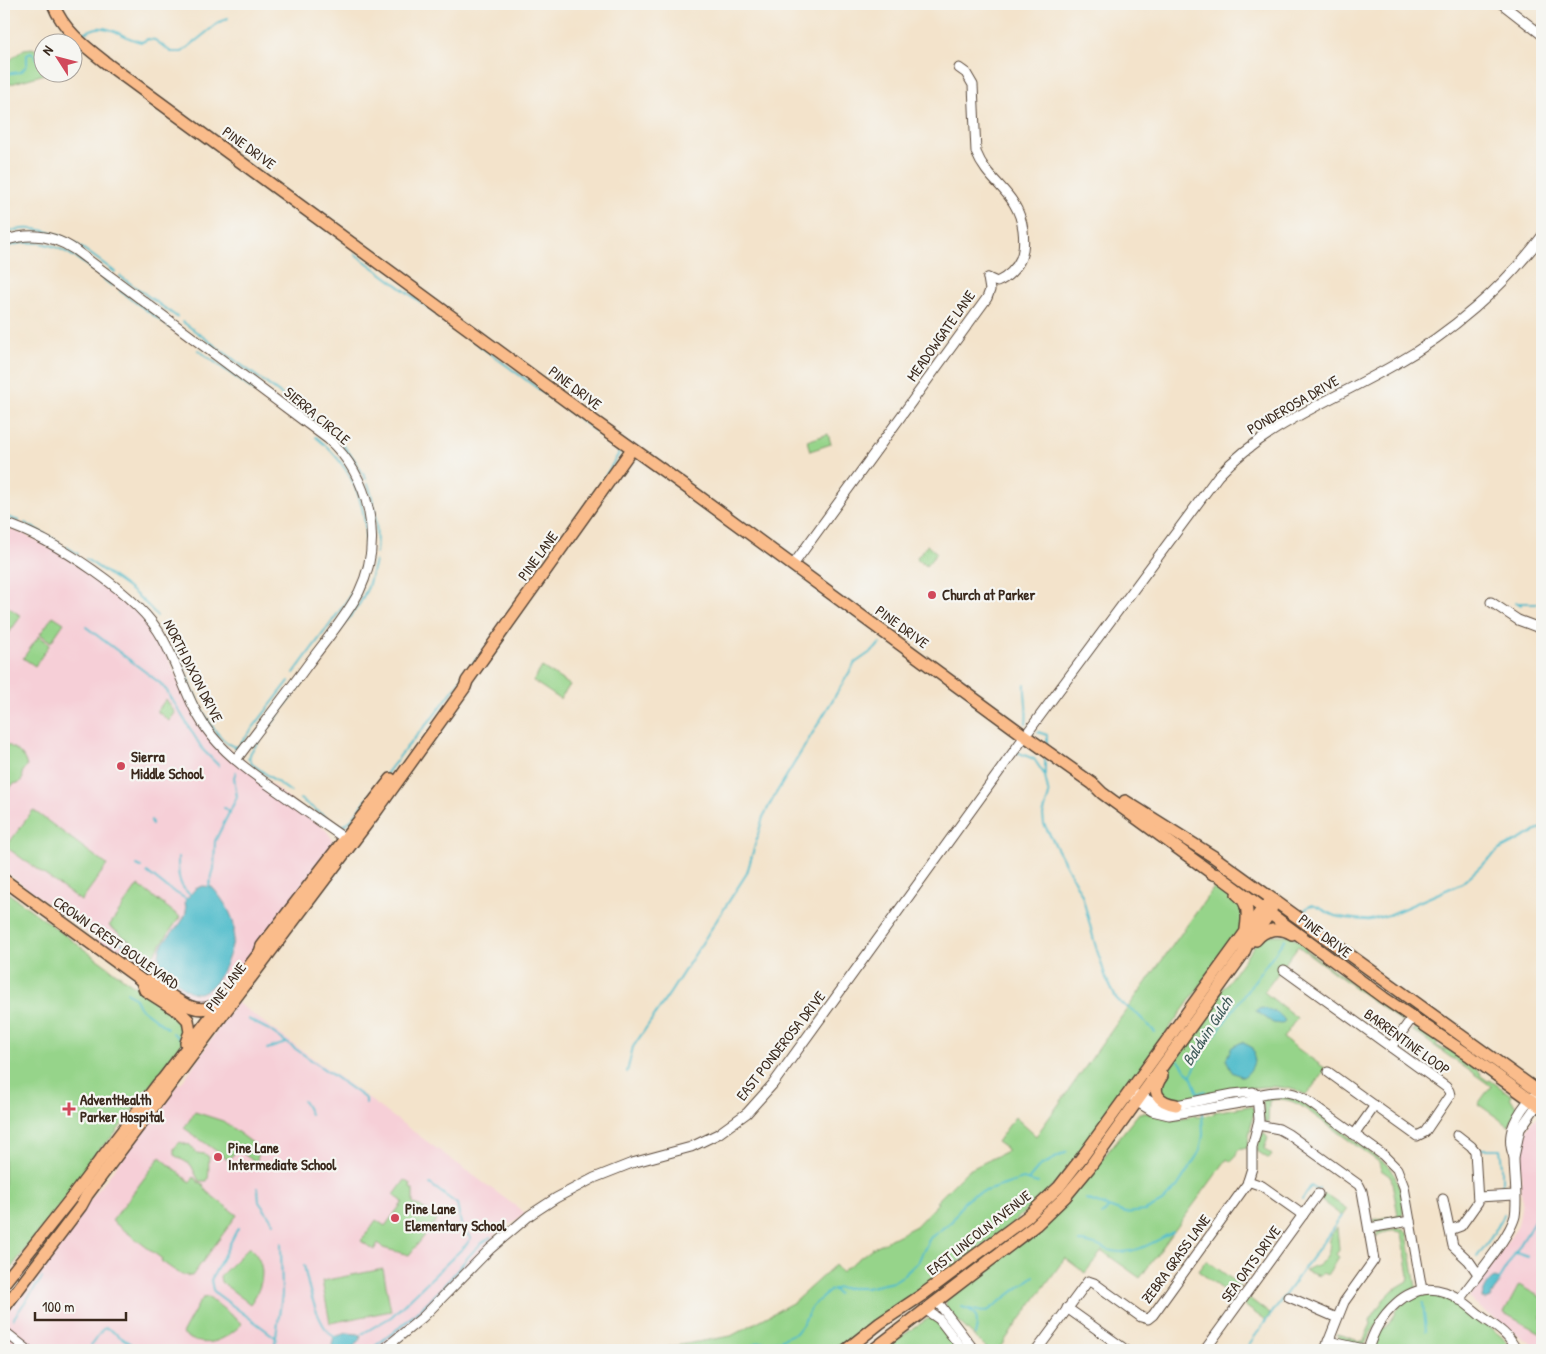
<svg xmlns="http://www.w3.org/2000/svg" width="1546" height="1354" viewBox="0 0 1546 1354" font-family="'Patrick Hand',sans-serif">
	<rect width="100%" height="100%" fill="#f6f6f2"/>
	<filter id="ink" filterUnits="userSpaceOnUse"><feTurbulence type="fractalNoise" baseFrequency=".02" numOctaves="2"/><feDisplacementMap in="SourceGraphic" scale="10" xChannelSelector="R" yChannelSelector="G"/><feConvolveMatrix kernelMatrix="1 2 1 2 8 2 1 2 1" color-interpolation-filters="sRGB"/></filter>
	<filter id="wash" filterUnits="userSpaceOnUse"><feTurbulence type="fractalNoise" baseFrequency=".0096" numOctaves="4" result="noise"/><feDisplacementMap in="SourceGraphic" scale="20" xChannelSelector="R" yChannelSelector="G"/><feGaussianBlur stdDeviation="1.12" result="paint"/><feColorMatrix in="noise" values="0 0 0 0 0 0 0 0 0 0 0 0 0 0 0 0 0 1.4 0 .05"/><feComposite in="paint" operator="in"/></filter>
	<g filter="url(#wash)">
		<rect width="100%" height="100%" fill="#f3e3cb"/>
		<g fill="#f6cfd7">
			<polygon points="4,527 24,534 56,551 96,578 126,600 141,614 161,642 198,723 327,831 331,837 333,841 330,849 221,994 216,995 209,1001 202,1004 191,1002 175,992 174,994 138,971 4,871"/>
			<polygon points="236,1002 525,1213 511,1224 503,1225 496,1233 492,1240 436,1299 416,1318 376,1350 4,1350 4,1318 11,1304 144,1130 151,1123 161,1110 163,1104 179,1082 181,1083 186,1077"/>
			<polygon points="1538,1117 1542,1118 1542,1350 1516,1334 1472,1302 1469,1297 1518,1226 1522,1202 1520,1159 1524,1134 1531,1122"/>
		</g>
		<g fill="#96d48a" stroke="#687f54">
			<polygon points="63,31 81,48 73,58 72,42 53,42"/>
			<polygon points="32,48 42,52 42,72 48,73 4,86 4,65 24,49"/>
			<polygon points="828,434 831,444 810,451 807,441"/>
			<polygon points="927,545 937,553 926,566 916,559"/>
			<polygon points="4,604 21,616 4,640"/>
			<polygon points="53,616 64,623 51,642 40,634"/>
			<polygon points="39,636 50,644 35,666 23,658"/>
			<polygon points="542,667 570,685 560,699 533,681"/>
			<polygon points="166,699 175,713 169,721 157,711"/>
			<path d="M4 742C15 750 23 751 27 766L22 773 23 778 19 783 13 784 4 796Z"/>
			<polygon points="33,810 107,865 81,901 6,847"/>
			<polygon points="1218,882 1233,893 1243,905 1242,928 1061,1178 1004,1231 851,1339 837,1350 652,1350 731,1336 794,1302 835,1265 841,1272 871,1249 916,1226 938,1203 936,1202 967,1171 1007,1151 1007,1149 997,1142 1015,1117 1036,1136"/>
			<polygon points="138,885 180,917 152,957 109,926"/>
			<path d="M4 890 127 981 179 1015 187 1025 182 1044 114 1135C103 1146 90 1156 86 1171L4 1277Z"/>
			<path d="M1266 935H1290L1308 948 1306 950 1384 1006 1386 1004 1403 1017V1023L1298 946 1264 992 1297 1018 1283 1038 1326 1069 1308 1093 1306 1095C1278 1079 1241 1090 1211 1095L1210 1093 1174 1101 1162 1096 1161 1080 1195 1034 1217 997 1256 943Z"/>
			<polygon points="1416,1027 1438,1042 1436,1045 1445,1050 1447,1048 1481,1073 1480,1075 1488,1081 1490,1080 1511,1095 1510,1097 1516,1107 1518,1107 1509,1126 1478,1104 1491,1086 1412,1030 1415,1030"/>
			<path d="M1285 1095 1297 1099 1305 1104 1390 1167C1397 1177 1408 1208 1401 1218L1379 1223 1373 1220 1398 1215 1391 1177 1381 1170 1379 1162 1300 1105C1290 1100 1281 1097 1269 1101L1268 1123 1264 1121 1263 1100 1272 1096Z"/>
			<path d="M1250 1106 1253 1108 1255 1115H1253L1247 1148 1238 1150 1235 1158 1231 1162 1227 1159 1140 1278 1102 1251 1085 1273 1065 1258 998 1350H988L946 1309V1301L1090 1174 1139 1113C1147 1111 1161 1118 1171 1119 1179 1119 1187 1117 1195 1115L1196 1117 1214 1114V1112Z"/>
			<polygon points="195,1112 223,1121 254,1144 259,1153 256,1163 237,1149 229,1160 184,1128"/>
			<polygon points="1264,1133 1268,1138 1264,1149 1272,1155 1269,1159 1257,1151 1261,1135"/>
			<path d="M180 1142 188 1145 189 1144 197 1153 205 1154 209 1157C208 1163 210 1176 207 1181H199L191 1165 174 1155V1148Z"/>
			<path d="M160 1157 190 1182 194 1177 198 1182 203 1184 207 1192 237 1215 192 1276C181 1277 170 1267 161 1261L162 1259 112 1221Z"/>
			<polygon points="405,1180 411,1184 410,1188 413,1190 413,1204 420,1206 438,1219 409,1255 383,1248 378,1243 374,1250 361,1241 376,1220 385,1226 403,1202 394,1195"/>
			<polygon points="1325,1194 1347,1209 1342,1216 1320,1200"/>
			<path d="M1337 1228 1339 1249 1336 1254 1339 1257 1327 1275 1323 1273 1319 1276 1305 1271C1312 1266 1321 1265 1326 1258 1333 1248 1325 1238 1337 1228Z"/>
			<path d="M1399 1228 1404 1229 1407 1233 1416 1287 1397 1297 1389 1305 1365 1343 1361 1344 1340 1339 1336 1334C1346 1335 1354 1341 1363 1341L1371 1324 1370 1320 1384 1299 1393 1290 1408 1281 1409 1276 1402 1233C1393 1228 1382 1233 1375 1237L1379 1231Z"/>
			<path d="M249 1247C268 1263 264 1286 250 1304L221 1282 220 1276Z"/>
			<polygon points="1206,1260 1240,1285 1232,1296 1198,1271"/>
			<polygon points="383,1269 391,1311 330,1323 322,1281"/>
			<polygon points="1519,1285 1542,1298 1542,1334 1504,1313"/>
			<path d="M1428 1294C1444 1295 1454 1301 1467 1310L1466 1313 1483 1326 1485 1324C1496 1332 1505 1338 1512 1350H1372L1383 1326 1386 1328 1396 1313 1394 1311C1405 1301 1414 1296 1428 1294Z"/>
			<path d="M209 1297 242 1324C223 1342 205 1350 182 1334L199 1303 203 1298Z"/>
			<polygon points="1249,1298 1270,1314 1266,1321 1244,1305"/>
			<polygon points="929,1318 936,1321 959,1350 881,1350"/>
		</g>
		<g fill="#50bccb" stroke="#467374">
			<path d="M203 886 212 887C221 897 232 912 234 926 236 944 220 991 199 993 189 994 181 985 173 979 165 973 159 964 159 954 161 937 183 928 186 912 187 909 185 905 185 901L195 889Z"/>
			<path d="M1262 1008C1271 1010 1281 1013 1285 1021L1281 1024 1273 1023 1256 1011V1010Z"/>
			<path d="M1242 1042 1253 1048C1257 1058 1253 1071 1243 1077L1232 1072 1226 1059 1232 1047Z"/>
			<path d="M1495 1278 1498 1279 1499 1283 1490 1298 1485 1300 1482 1298C1483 1291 1489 1279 1495 1278Z"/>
			<path d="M347 1333 359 1334 361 1336C357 1349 345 1350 333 1350L332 1345 334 1337Z"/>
		</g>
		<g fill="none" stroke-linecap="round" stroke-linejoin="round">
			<g stroke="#50bccb" stroke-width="2">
				<path d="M81 34C86 32 92 29 97 28 113 26 127 40 142 42L148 39 155 40 171 52H182L218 23 228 18"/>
				<polyline points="4,74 21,72 27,65 27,55 30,53 35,55 39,65 42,66"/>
				<path d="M4 233C47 217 82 248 115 272"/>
				<path d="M4 248C49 230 79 259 112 286"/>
				<polyline points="355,254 616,446 619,450 618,455 603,480"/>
				<polyline points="120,276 177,317"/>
				<polyline points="120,291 171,328"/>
				<polyline points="183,322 286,398"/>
				<polyline points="198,350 278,408"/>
				<polyline points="291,402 337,438"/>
				<polyline points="341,443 354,459 366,479"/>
				<path d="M368 484C376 507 378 529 376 553"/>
				<polyline points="4,516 19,521"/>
				<polyline points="25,523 59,542"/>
				<polyline points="67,547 78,554"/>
				<path d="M86 559C111 576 138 592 157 616"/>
				<polyline points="1516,602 1521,605"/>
				<polyline points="1518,603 1542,603"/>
				<polyline points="86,627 160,683 167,691 203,750 219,766"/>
				<path d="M170 637C183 663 206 738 235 747"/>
				<path d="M294 673C306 656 318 640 331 623 338 613 346 603 352 592 380 536 363 475 316 437"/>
				<path d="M1025 684C1024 697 1028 709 1026 723"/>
				<polyline points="1038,732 1047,735 1047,745"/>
				<polyline points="234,748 239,746 289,681"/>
				<polyline points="1017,752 1034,759 1044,774"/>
				<polyline points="249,758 251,752 360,603 368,587 375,561"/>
				<polyline points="248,759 249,758 252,764 291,792"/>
				<polyline points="1045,759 1045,776 1049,795 1043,815 1044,824 1082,895 1095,944 1106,978 1116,998 1122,1004 1134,1011 1155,1032"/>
				<polyline points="300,799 335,823 343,826 351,820 406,748 433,717 477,658"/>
				<polyline points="224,808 230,813"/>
				<polyline points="151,820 152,824"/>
				<path d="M178 857C178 872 177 886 191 895"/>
				<polyline points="137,865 141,867"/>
				<polyline points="147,872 166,887 188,900"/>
				<polyline points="208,889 214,869 215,841 237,797 234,777 236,772"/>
				<path d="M1304 911 1310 905C1321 906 1326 913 1335 916 1339 917 1365 921 1370 920 1376 919 1382 916 1389 915L1462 883 1499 850 1542 828"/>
				<polyline points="102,929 147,961 161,963"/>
				<polyline points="127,992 134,997 139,1007 167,1028"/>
				<polyline points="248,1019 269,1030 366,1099 366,1103"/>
				<polyline points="173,1033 179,1038"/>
				<polyline points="267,1049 286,1043"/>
				<polyline points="1179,1061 1191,1076 1200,1098"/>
				<polyline points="627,1072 633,1047 670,993 747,873 763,817 775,795 855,663 875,649 880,643"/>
				<polyline points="1191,1075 1206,1047 1285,939"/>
				<polyline points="1199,1093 1205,1091"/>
				<polyline points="303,1100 310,1114"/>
				<polyline points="1481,1149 1500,1149 1502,1166"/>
				<polyline points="1029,1179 1040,1166 1067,1152"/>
				<polyline points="258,1188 259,1202 274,1223"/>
				<polyline points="1490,1192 1502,1189 1502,1167"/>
				<polyline points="1086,1199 1125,1213 1145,1211 1162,1202 1177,1187 1200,1151 1203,1135 1202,1112"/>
				<polyline points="1302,1200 1311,1186 1317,1190 1319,1188"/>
				<polyline points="1102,1215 1108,1208"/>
				<polyline points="238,1228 211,1280 213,1290 217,1294 275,1337"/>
				<polyline points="1497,1228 1504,1214"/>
				<polyline points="1490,1239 1496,1229"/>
				<path d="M1079 1242C1092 1242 1101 1248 1113 1251 1134 1256 1155 1241 1173 1232"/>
				<polyline points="1516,1253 1528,1257"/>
				<polyline points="1477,1257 1489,1240"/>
				<path d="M304 1265C307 1282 318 1330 335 1337"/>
				<polyline points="1498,1281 1542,1209"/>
				<polyline points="833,1289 838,1294"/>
				<polyline points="1423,1303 1426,1331"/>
				<path d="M962 1307C978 1311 979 1320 975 1335"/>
				<polyline points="970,1309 982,1312 989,1310 1034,1276"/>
				<polyline points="1269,1317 1342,1216"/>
				<polyline points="13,1319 42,1278"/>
				<polyline points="360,1335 391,1317 466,1245 471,1238 462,1229 457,1204 430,1184"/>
				<polyline points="91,1345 103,1329 107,1328 140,1350"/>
				<polyline points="274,1350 282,1295 281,1243"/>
				<path d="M370 1350C398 1330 425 1307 448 1281 461 1267 473 1247 491 1237"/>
				<polyline points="744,1350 757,1343 778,1341 796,1333 803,1324 812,1306 831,1290 839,1288 866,1288 893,1282 904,1275 918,1262 930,1238 952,1221 964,1202 973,1195 1023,1179 1038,1183"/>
				<polyline points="1245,1350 1268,1318"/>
			</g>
		</g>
	</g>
	<g filter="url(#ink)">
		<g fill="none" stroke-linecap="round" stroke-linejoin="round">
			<defs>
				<g id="minor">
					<polyline points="1502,4 1542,35"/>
					<path d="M959 68 966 73 973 85 976 152C989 185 1018 191 1023 230 1024 239 1024 250 1021 258 1017 268 1007 278 997 282L988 278"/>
					<path d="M4 241C29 232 53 235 75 250L328 439C370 477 384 541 359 592 346 617 326 640 309 663 285 696 260 728 236 760"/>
					<path d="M4 523C51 537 140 595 163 639 181 671 188 707 212 736 230 758 253 774 276 790 300 807 325 825 350 842"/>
					<polyline points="793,565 987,298 990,290 988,278"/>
					<polyline points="1491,602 1518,620 1542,629"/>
					<polyline points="1284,970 1446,1087 1449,1091 1450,1095 1425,1132 1417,1136 1328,1072"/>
					<polyline points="1391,1047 1412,1018"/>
					<path d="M1129 1092 1141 1096 1158 1106 1166 1107 1233 1094 1253 1092 1257 1095C1275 1091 1289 1089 1305 1099L1383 1155 1397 1169 1404 1187 1422 1290"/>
					<polyline points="1134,1098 1137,1102 1152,1111 1169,1115 1252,1101 1257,1095"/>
					<polyline points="1258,1125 1279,1129 1288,1134 1359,1185 1362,1191 1374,1260 1344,1302 1325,1350"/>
					<polyline points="1354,1135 1374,1107"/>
					<polyline points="1514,1157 1520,1129 1537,1105 1539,1099"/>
					<polyline points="1248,1181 1262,1186 1303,1215"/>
					<polyline points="1478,1197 1515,1195"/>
					<polyline points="1443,1199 1453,1246 1469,1261 1478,1274"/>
					<polyline points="1369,1228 1410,1221"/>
					<polyline points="1450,1230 1461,1226 1478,1202 1475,1151 1471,1146 1457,1135"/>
					<polyline points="1289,1297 1337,1318"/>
					<path d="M1459 1300C1473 1280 1510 1237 1515 1216 1518 1198 1514 1176 1514 1157 1507 1140 1511 1126 1521 1111 1525 1105 1528 1100 1535 1096"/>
					<polyline points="937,1301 974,1350"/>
					<polyline points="1067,1308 1126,1350"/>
					<polyline points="926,1310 939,1319 963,1350"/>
					<polyline points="4,1331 28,1350"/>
					<polyline points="1328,1341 1368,1350"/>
					<path d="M383 1350 423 1317 490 1249 530 1215 556 1198 594 1178 632 1163 691 1147 718 1134 747 1113 773 1084 1025 736 1218 476C1266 424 1333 400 1394 365 1451 333 1503 288 1542 236"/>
					<polyline points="1037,1350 1088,1281 1094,1283 1141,1317 1148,1319 1153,1315 1247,1184 1252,1168 1252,1147 1259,1120 1257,1095"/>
					<polyline points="1205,1350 1318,1194"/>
					<path d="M1368 1350C1377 1317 1407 1279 1445 1292 1459 1297 1470 1307 1481 1316 1495 1326 1509 1334 1516 1350"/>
				</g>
				<g id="major">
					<path d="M53 4C64 32 87 48 110 66L587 416 678 481 1025 736 1093 784 1102 793 1213 874 1218 875 1384 998 1470 1056 1542 1108"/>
					<polyline points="1125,801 1214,857 1542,1094"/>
					<polyline points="4,880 148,985"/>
					<path d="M1237 894C1249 903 1248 915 1246 929"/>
					<path d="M1256 940C1264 929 1280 926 1292 934"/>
					<path d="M186 1043 190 1032 188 1020 181 1013 145 990 142 982 151 981C169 993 197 1022 218 1002"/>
					<path d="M1162 1076C1150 1092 1158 1102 1176 1105"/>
					<polyline points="4,1283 69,1201 158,1084 163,1079 260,952 262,946 391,779"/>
					<polyline points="4,1308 81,1206 87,1195 377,810 465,687 467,681 632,449"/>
					<polyline points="846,1350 880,1323 922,1295 1027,1217 1059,1187 1083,1156 1263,908 1274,900"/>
					<polyline points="873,1350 1036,1225 1065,1197 1089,1168 1243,954 1247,945 1270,913 1272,907"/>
				</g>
			</defs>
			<use href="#minor" stroke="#574638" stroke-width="11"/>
			<use href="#major" stroke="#574638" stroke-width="14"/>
			<use href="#minor" stroke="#fff" stroke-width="9"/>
			<use href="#major" stroke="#fabc8b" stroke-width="11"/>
		</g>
	</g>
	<g fill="#d1495b" stroke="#f6f6f2" stroke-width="2">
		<circle cx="932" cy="595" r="5"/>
		<circle cx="121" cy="766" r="5"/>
		<path d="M66.5 1101.5h5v5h5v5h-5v5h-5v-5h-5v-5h5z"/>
		<circle cx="218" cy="1157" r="5"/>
		<circle cx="395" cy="1218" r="5"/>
	</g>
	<g text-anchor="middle" stroke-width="4.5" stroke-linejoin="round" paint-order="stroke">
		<g font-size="15" fill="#3b2a1e" stroke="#f6f6f2">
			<text transform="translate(249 148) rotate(36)" y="5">PINE DRIVE</text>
			<text transform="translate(941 336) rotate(-55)" y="5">MEADOWGATE LANE</text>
			<text transform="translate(575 388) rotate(37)" y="5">PINE DRIVE</text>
			<text transform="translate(1293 405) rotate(-30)" y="5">PONDEROSA DRIVE</text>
			<text transform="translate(317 416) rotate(40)" y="5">SIERRA CIRCLE</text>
			<text transform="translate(538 556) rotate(-54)" y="5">PINE LANE</text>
			<text transform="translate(902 627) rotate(36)" y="5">PINE DRIVE</text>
			<text transform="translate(193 671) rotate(63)" y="5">NORTH DIXON DRIVE</text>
			<text transform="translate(1325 936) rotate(37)" y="5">PINE DRIVE</text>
			<text transform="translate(116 943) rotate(35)" y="5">CROWN CREST BOULEVARD</text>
			<text transform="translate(226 987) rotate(-53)" y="5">PINE LANE</text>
			<text transform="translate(1407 1042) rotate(36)" y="5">BARRENTINE LOOP</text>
			<text transform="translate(781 1046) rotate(-52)" y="5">EAST PONDEROSA DRIVE</text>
			<text transform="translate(979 1233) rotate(-38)" y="5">EAST LINCOLN AVENUE</text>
			<text transform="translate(1176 1259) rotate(-54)" y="5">ZEBRA GRASS LANE</text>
			<text transform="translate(1251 1264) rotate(-54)" y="5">SEA OATS DRIVE</text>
		</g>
		<g font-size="15" font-weight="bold" fill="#3b2a1e" stroke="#f6f6f2" text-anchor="start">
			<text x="942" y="600">Church at Parker</text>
			<text x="131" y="762">Sierra<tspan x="131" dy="17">Middle School</tspan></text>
			<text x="80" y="1105">AdventHealth<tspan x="80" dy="17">Parker Hospital</tspan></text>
			<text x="228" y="1153">Pine Lane<tspan x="228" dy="17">Intermediate School</tspan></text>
			<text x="405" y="1214">Pine Lane<tspan x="405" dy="17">Elementary School</tspan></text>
		</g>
		<g font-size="16" font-style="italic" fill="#425d5b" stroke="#f6f6f2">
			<text transform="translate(1207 1031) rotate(-57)" y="6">Baldwin Gulch</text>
		</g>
	</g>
	<rect width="1546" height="1354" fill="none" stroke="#f6f6f2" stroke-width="20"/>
	<g transform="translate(58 58) rotate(306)"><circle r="24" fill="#f6f6f2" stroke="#aba49d"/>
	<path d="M0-4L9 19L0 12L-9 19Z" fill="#d1495b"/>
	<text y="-8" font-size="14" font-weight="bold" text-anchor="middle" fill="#3b2a1e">N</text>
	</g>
	<path d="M35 1312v8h91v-8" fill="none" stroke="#3b2a1e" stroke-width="2.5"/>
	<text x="42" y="1312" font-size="15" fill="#3b2a1e" stroke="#f6f6f2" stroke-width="4" paint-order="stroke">100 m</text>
</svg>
